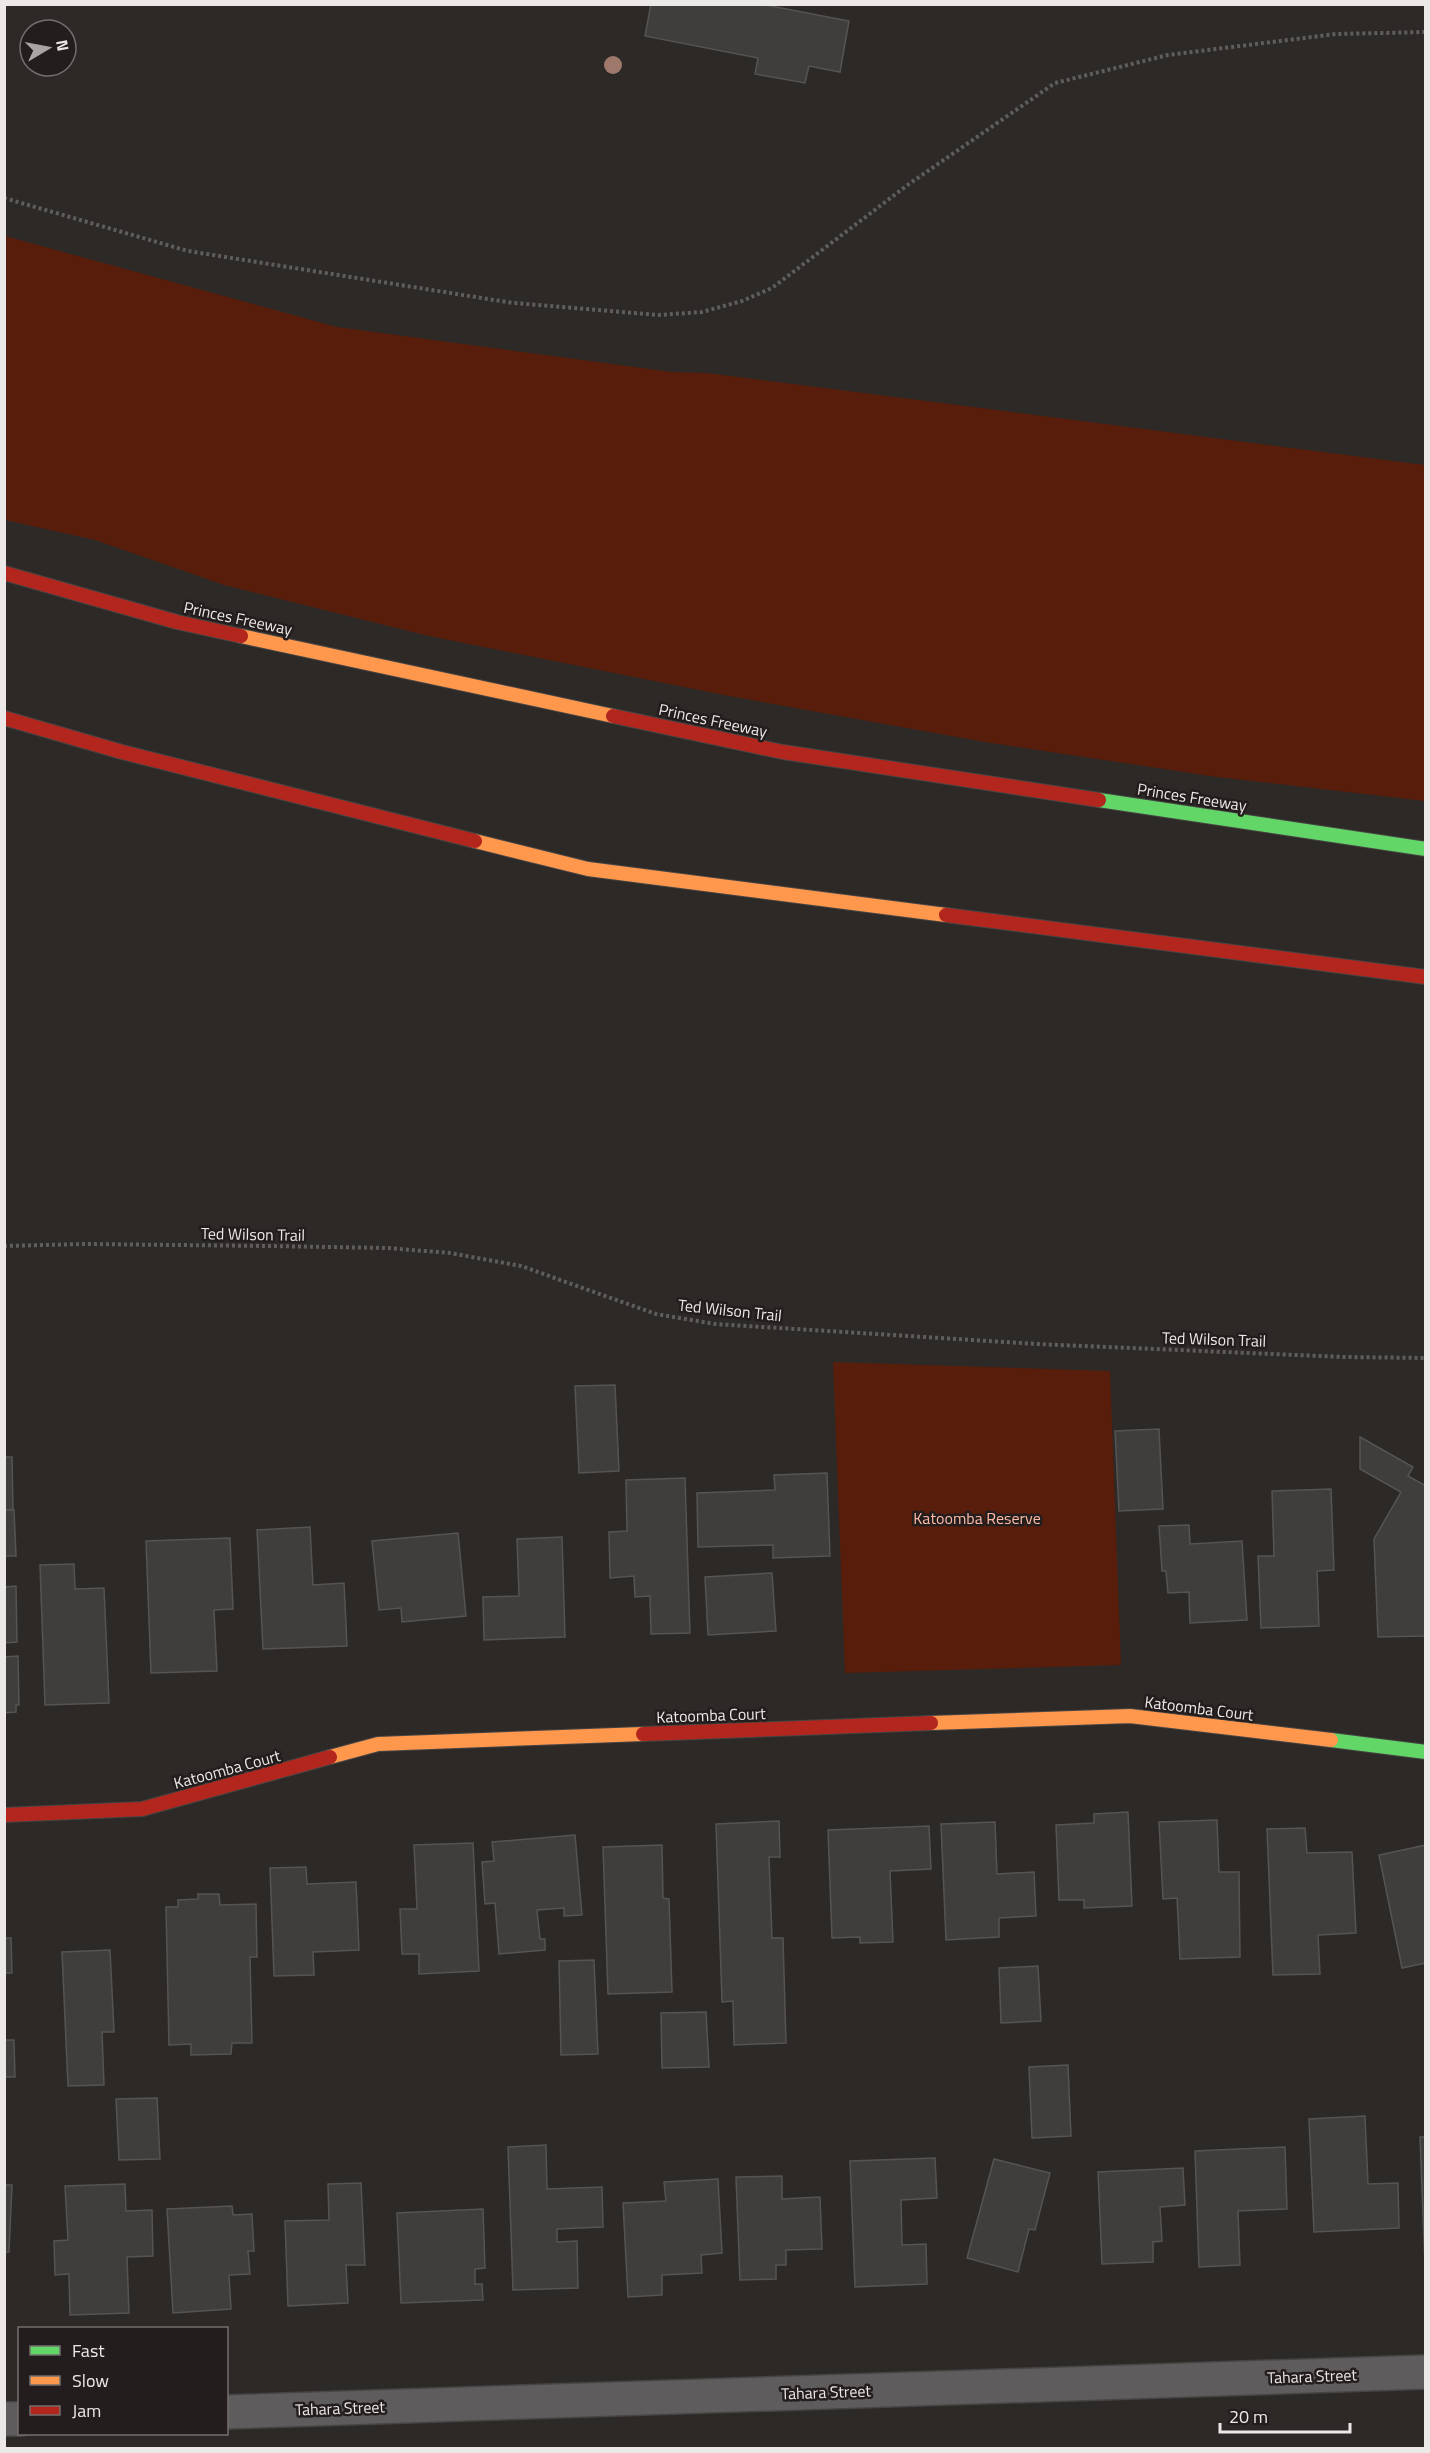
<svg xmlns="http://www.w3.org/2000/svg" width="1430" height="2453" viewBox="0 0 1430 2453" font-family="'Titillium Web',sans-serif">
	<rect width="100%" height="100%" fill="#2c2927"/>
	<g fill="#591e0b">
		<polygon points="5,236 337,327 672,372 707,373 1425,465 1425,801 1217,777 985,742 729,696 429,636 224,585 95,540 5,520"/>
		<polygon points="833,1362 1110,1371 1121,1665 845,1673"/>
	</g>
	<g fill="#403e3d" stroke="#565452" stroke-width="1.5">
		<polygon points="651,4 761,4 849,21 840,72 809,66 805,83 755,74 758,58 645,36"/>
		<polygon points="615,1385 619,1471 579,1473 575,1386"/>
		<polygon points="1159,1429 1163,1509 1119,1511 1115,1431"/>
		<polygon points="1360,1437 1413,1467 1408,1476 1426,1486 1426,1636 1378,1637 1374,1539 1401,1492 1360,1469"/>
		<polygon points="4,1457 12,1457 13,1510 4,1510"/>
		<polygon points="827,1473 830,1556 773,1558 773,1545 698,1547 697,1493 775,1490 774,1475"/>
		<polygon points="685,1478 690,1633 651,1634 650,1596 635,1597 634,1576 610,1578 609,1532 627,1531 626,1480"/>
		<polygon points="1331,1489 1334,1570 1317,1571 1319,1626 1261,1628 1258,1556 1274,1556 1272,1491"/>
		<polygon points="4,1510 14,1510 16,1556 4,1556"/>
		<polygon points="1189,1525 1190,1544 1242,1541 1247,1620 1190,1623 1189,1592 1168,1593 1166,1571 1162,1571 1159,1526"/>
		<polygon points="310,1527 313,1585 344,1583 347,1646 263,1649 257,1530"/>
		<polygon points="458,1533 466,1616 402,1622 401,1608 379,1610 372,1541"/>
		<polygon points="562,1537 565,1637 484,1640 483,1597 519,1596 517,1539"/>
		<polygon points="230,1538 233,1609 214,1610 217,1671 151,1673 146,1541"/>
		<polygon points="74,1564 75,1589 104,1588 109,1703 45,1705 40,1565"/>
		<polygon points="772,1573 776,1631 708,1635 705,1577"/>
		<polygon points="16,1586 17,1642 4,1643 4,1587"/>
		<polygon points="18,1656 19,1705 16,1705 16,1712 4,1713 4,1657"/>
		<polygon points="1128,1812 1132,1906 1084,1908 1084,1900 1059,1900 1056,1825 1094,1823 1094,1814"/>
		<polygon points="1217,1820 1219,1872 1239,1872 1240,1957 1180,1959 1177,1898 1163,1899 1159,1822"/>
		<polygon points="779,1821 780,1857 769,1857 772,1938 783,1938 786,2043 734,2045 733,2001 722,2002 716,1824"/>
		<polygon points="995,1822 997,1874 1034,1872 1036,1916 999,1918 999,1937 946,1940 941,1824"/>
		<polygon points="929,1826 931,1869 890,1871 893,1942 860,1943 860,1937 832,1938 828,1830"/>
		<polygon points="1305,1828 1307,1853 1352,1852 1356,1933 1318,1935 1320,1974 1273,1975 1267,1829"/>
		<polygon points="575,1835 582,1915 564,1916 564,1908 537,1910 540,1939 545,1939 545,1950 499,1954 495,1903 485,1904 482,1862 494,1861 492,1842"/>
		<polygon points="473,1843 479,1971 419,1974 419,1954 402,1954 400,1909 417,1909 414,1845"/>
		<polygon points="662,1845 663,1898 669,1899 672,1992 608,1994 603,1847"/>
		<polygon points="1426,1845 1426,1963 1402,1968 1379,1855"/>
		<polygon points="306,1867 307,1884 356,1882 359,1950 313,1952 314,1975 274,1976 270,1868"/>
		<polygon points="198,1894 219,1894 220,1905 256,1904 257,1957 250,1957 252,2043 232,2043 231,2054 191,2055 191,2044 169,2045 166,1907 178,1907 178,1900 198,1899"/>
		<polygon points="4,1938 11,1938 12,1973 4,1973"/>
		<polygon points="110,1950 114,2032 102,2032 104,2085 68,2086 62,1952"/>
		<polygon points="594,1960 598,2054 561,2055 559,1961"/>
		<polygon points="1038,1966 1041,2021 1001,2023 999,1968"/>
		<polygon points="706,2012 709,2067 662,2068 661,2013"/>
		<polygon points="4,2040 14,2040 15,2077 4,2077"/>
		<polygon points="1068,2065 1071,2136 1032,2138 1029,2067"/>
		<polygon points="157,2098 160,2159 119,2160 116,2099"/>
		<polygon points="1365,2116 1368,2184 1398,2183 1399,2228 1314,2232 1309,2119"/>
		<polygon points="1420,2137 1426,2137 1426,2266 1425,2266"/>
		<polygon points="546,2145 547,2189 602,2187 603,2227 557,2229 557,2242 577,2241 578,2288 513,2290 508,2147"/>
		<polygon points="1285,2147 1287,2209 1238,2211 1240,2265 1199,2267 1195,2151"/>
		<polygon points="935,2158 937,2198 901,2200 902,2245 926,2244 927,2284 855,2287 850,2161"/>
		<polygon points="994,2159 1050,2173 1035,2230 1029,2229 1018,2272 967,2258"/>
		<polygon points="1183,2168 1185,2205 1160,2207 1162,2241 1153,2242 1153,2262 1102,2264 1098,2172"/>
		<polygon points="782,2176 782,2199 820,2197 822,2249 786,2250 786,2265 776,2265 776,2279 740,2280 736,2177"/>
		<polygon points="718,2179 722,2253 701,2255 702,2273 662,2275 662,2295 628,2297 623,2203 666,2201 664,2182"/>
		<polygon points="361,2183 365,2265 346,2265 348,2303 288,2306 285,2221 329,2220 328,2184"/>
		<polygon points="125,2184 126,2211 152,2210 153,2256 127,2257 129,2313 70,2315 69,2274 55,2275 54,2241 68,2240 65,2186"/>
		<polygon points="4,2185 12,2185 9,2252 4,2252"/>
		<polygon points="232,2206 233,2215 252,2214 254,2251 248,2251 250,2274 229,2275 231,2309 173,2313 167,2209"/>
		<polygon points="483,2209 485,2268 475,2269 475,2284 482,2284 483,2300 401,2303 397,2213"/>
	</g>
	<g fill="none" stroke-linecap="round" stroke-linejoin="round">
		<defs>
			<g id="street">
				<polyline points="226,2412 1426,2372"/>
				<polyline points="4,2419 20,2419"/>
			</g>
			<g id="fast">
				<polyline points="1099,800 1426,849"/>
				<polyline points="1331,1740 1426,1752"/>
			</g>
			<g id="slow">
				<polyline points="241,636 613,716"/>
				<polyline points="475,841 588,869 946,915"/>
				<polyline points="931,1723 1130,1716 1331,1740"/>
				<polyline points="330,1757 378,1744 643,1734"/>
			</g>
			<g id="jam">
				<polyline points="4,573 177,622 241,636"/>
				<polyline points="613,716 783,752 1099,800"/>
				<polyline points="4,718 122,752 475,841"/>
				<polyline points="946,915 1426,977"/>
				<polyline points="643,1734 931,1723"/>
				<polyline points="4,1815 142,1809 330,1757"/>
			</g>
		</defs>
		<use href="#street" stroke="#474544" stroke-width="36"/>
		<use href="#fast" stroke="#474544" stroke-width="16"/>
		<use href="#slow" stroke="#474544" stroke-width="16"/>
		<use href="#jam" stroke="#474544" stroke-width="16"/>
		<g stroke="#605e5d" stroke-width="4" stroke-dasharray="3 3" stroke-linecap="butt">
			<polyline points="4,198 188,251 513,303 659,315 702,312 742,301 772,288 909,184 1055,83 1168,55 1336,34 1426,32"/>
			<polyline points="4,1246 84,1244 269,1246 388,1248 450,1253 521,1266 656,1314 715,1324 1037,1344 1343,1357 1426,1358"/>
		</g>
		<use href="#street" stroke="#5e5c5c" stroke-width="33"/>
		<use href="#fast" stroke="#63d668" stroke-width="14"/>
		<use href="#slow" stroke="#ff974d" stroke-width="14"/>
		<use href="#jam" stroke="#b3261e" stroke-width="14"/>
	</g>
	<circle fill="#9f786c" cx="613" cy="65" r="9"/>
	<g text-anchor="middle" stroke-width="5" stroke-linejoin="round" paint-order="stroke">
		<g font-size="16" fill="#ece8e7" stroke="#231e1d">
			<text transform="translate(238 618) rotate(12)" y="6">Princes Freeway</text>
			<text transform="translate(713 720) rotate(12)" y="6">Princes Freeway</text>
			<text transform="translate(1192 797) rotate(9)" y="6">Princes Freeway</text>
			<text transform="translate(253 1234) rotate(1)" y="6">Ted Wilson Trail</text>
			<text transform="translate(730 1310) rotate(6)" y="6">Ted Wilson Trail</text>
			<text transform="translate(1214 1339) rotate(2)" y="6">Ted Wilson Trail</text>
			<text transform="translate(1199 1708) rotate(7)" y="6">Katoomba Court</text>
			<text transform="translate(711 1715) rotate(-2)" y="6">Katoomba Court</text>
			<text transform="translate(227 1769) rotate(-15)" y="6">Katoomba Court</text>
			<text transform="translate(1312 2376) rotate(-2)" y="6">Tahara Street</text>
			<text transform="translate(826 2392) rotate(-2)" y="6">Tahara Street</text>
			<text transform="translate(340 2408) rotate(-2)" y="6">Tahara Street</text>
		</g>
		<g font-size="16" fill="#fdb9a5" stroke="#231e1d">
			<text x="977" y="1524">Katoomba Reserve</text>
		</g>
	</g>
	<rect width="1430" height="2453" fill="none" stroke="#ece8e7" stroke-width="12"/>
	<rect x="18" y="2327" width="210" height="108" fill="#231e1d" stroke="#736f6e" stroke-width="1.5"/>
	<rect x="30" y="2346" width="30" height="9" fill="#63d668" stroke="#736f6e" stroke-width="1.5"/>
	<text x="72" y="2357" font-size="18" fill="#ece8e7">Fast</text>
	<rect x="30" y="2376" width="30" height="9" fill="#ff974d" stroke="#736f6e" stroke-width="1.5"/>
	<text x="72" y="2387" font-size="18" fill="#ece8e7">Slow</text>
	<rect x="30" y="2406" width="30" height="9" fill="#b3261e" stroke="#736f6e" stroke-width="1.5"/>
	<text x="72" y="2417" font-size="18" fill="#ece8e7">Jam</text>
	<g transform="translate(48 48) rotate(80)"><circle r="28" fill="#231e1d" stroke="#736f6e" stroke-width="1.5"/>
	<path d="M0-4.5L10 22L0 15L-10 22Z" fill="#a9a5a4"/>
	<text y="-9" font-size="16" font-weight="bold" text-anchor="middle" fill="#ece8e7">N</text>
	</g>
	<path d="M1220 2423v9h130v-9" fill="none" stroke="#ece8e7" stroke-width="3"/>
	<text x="1229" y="2423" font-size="18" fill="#ece8e7" stroke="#231e1d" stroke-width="4.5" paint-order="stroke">20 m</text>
</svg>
